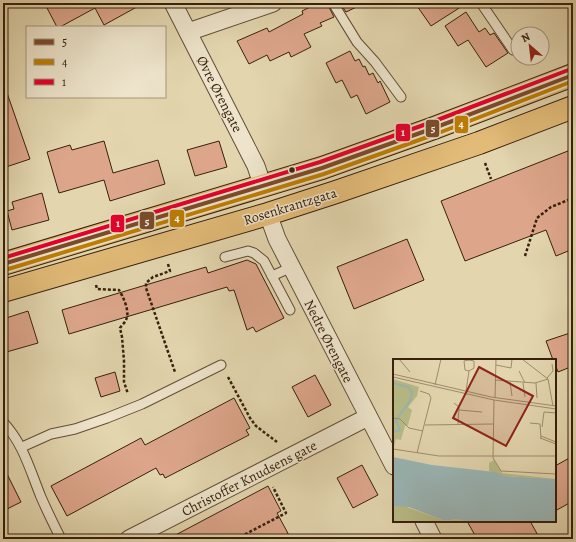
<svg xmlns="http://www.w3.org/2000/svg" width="576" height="542" viewBox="0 0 576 542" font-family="Alegreya,serif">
	<rect width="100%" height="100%" fill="#e3d6af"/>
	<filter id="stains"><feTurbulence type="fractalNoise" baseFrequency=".005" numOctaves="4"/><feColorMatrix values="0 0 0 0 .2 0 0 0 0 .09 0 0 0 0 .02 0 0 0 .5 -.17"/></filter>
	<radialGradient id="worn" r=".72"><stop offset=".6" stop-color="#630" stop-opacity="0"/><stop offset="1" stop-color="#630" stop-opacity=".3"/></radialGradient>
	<g fill="#dda68b" stroke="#37200c">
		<polygon points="56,3 144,3 104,25 95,8 60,27 57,27 47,8"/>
		<polygon points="318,3 327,3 334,17 320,23 322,26 304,34 311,47 291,57 289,52 270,61 267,55 249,64 237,41 267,28 269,32 303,14 302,11"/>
		<polygon points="340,3 365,3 346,12"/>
		<polygon points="415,3 467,3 431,26"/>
		<polygon points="466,12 479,32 485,28 490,35 494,33 508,53 486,67 468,40 458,46 445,26"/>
		<polygon points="350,51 355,61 359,59 363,67 365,66 369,75 373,73 378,83 380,81 390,102 366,114 357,95 351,98 342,80 336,83 326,63"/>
		<polygon points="6,90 30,159 3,168 3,91"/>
		<polygon points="104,141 113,173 158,160 165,184 110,201 104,180 59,193 47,152 70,145 72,150"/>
		<polygon points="219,141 227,167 195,176 187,150"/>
		<polygon points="573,149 573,249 556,256 546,230 465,261 441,201"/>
		<polygon points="42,193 49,220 12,230 7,211 14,209 12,202"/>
		<polygon points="407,239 424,280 354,309 337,267"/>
		<polygon points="247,260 256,264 284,318 256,332 253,327 247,330 234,290 229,291 227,287 69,334 62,310 206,267 208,273"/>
		<polygon points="28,311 38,343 3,353 3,319"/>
		<polygon points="573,332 573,366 558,372 555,364 555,360 553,360 546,341"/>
		<polygon points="115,372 120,391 101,397 95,378"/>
		<polygon points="315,375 331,405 308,417 292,387"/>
		<polygon points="234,398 250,428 246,430 249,435 165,478 163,474 160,475 156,468 67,516 51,486 141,438 145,445"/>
		<polygon points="573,456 573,501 555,511 555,466"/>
		<polygon points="362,465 378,495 353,508 337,478"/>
		<polygon points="3,466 21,502 3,511"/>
		<polygon points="268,486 281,511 277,513 291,539 168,539"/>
		<polygon points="467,521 530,521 540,539 477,539"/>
	</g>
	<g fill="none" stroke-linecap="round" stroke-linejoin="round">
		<defs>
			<g id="service">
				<polyline points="333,3 357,42 375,62 401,97"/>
				<polyline points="481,3 513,50"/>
				<polyline points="225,257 248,251 254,253 264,261 290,310"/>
				<polyline points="272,276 292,267"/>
				<path d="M3 422C23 443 30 470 41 497 47 511 54 525 61 539"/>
				<polyline points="22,447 51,434 75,429 107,418 142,404 221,365"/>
			</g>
			<g id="minor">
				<polyline points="173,3 256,166 263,187"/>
				<polyline points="188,32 273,3"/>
				<polyline points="268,214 277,239 394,466"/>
				<polyline points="424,521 433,539"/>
				<polyline points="129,539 368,417"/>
			</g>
			<g id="primary">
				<polyline points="3,264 322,168 434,128 573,75"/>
				<polyline points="3,291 268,214 336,192 479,143 573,107"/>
			</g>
		</defs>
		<use href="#service" stroke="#624e35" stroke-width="11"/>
		<use href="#minor" stroke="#624e35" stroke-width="19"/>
		<use href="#primary" stroke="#37200c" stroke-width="24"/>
		<g stroke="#37200c" stroke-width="2.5" stroke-dasharray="3 2" stroke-linecap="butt">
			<polyline points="485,163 491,179"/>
			<polyline points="525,256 537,218 551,207 573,198"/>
			<polyline points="168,264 170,271 153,277 146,283 146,288 175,372"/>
			<path d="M96 285 97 289 119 290C123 296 129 310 127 317 126 322 122 325 120 328L122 337 124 361V382L128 394"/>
			<polyline points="228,377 250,418 256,426 277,442"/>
			<polyline points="236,539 286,513 273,487"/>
		</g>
		<use href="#service" stroke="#ede4cb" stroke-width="9"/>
		<use href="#minor" stroke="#ede4cb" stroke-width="17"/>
		<use href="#primary" stroke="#e2bb78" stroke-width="22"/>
		<defs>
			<polyline id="bus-1" points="3,264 322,168 434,128 573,75"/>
			<polyline id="bus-2" points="5,270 324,174 436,134 573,81"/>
			<polyline id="bus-3" points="3,258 320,162 432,122 571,69"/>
		</defs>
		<use href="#bus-1" stroke="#ede4cb" stroke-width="7"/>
		<use href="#bus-2" stroke="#ede4cb" stroke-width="7"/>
		<use href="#bus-3" stroke="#ede4cb" stroke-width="7"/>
		<use href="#bus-1" stroke="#7a4b2a" stroke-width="4"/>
		<use href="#bus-2" stroke="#bd7e04" stroke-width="4"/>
		<use href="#bus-3" stroke="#e4002b" stroke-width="4"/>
	</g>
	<circle fill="#37200c" stroke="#ede4cb" stroke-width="1.5" cx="292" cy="170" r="3.5"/>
	<g text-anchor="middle" stroke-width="3" stroke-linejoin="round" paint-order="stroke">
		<g font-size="14" fill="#37200c" stroke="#ede4cb">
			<text transform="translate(220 94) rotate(63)" y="5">Øvre Ørengate</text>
			<text transform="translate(290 206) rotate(-17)" y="5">Rosenkrantzgata</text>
			<text transform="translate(329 341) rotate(63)" y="5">Nedre Ørengate</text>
			<text transform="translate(249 478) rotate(-27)" y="5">Christoffer Knudsens gate</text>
		</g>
	</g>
	<g transform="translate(393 359)">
		<rect width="163" height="163" fill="#e3d6af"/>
		<path d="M0 20 26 28 24 37 15 48 19 51 15 66 12 67 8 81 3 80 1 88ZM101 101 109 114 163 120 112 117 96 112V104ZM0 147H11L52 162 64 160 74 163H0Z" fill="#b8bd88"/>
		<path d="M0 98 39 106 102 113 112 117 163 120V163H74L64 160 52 162 16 148 0 147Z" fill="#9ab6b6"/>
		<path fill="none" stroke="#9ab6b6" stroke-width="2" d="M0 24 15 28 19 33 17 42 0 65M0 73 7 71 3 61"/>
		<path fill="none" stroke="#9e8d6e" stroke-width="1" d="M6 0 17 13M129 0 155 20 160 47M103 6 118 9 119 0M76 12 81 9V2L76 1M126 12 132 24M0 15 98 38 163 47M0 18 101 41 163 50M154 19 160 12 159 5M102 21 142 24 155 20M117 23 119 37M130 24 132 38M143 24 144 39M42 26 48 0M73 32 76 12 72 11 71 2 76 1M102 39 103 0M101 41 100 99 108 112 163 115M61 44 66 48 65 65M66 51 89 53M0 59 7 60 16 69 30 72M137 64 147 65 148 80M32 66 100 65M149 68 151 53 163 54M148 77 163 83M147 79 163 85M0 90 46 97H163M24 94 38 39 36 35 27 32"/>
		<path fill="#8f2418" fill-opacity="0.15" stroke="#8f2418" stroke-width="2" d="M86 8 140 37 113 87 60 59Z"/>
		<rect width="163" height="163" fill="none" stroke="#37200c" stroke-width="2"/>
	</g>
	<g stroke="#ede4cb" stroke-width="1.5">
		<rect x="454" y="115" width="15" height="19" rx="4" fill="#bd7e04"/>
		<rect x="425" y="119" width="15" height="19" rx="4" fill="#7a4b2a"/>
		<rect x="395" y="123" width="16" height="19" rx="4" fill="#e4002b"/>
		<rect x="169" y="209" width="16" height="19" rx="4" fill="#bd7e04"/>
		<rect x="139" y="211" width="16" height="19" rx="4" fill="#7a4b2a"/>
		<rect x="110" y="214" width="15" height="19" rx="4" fill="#e4002b"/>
	</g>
	<g font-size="11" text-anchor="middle" font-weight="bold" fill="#fff">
		<text x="461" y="128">4</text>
		<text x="433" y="132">5</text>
		<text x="403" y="136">1</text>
		<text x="177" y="222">4</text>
		<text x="147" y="225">5</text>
		<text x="118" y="227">1</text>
	</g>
	<rect width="576" height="542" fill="none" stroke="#e3d6af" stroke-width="16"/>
	<rect x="4" y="4" width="568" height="534" fill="none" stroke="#37200c" stroke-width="2"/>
	<rect x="8" y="8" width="560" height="526" fill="none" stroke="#37200c"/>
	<rect x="26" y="26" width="140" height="72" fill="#ede4cb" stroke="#a4967f"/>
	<rect x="34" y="39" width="20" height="6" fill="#7a4b2a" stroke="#a4967f"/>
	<text x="62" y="46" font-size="12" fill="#37200c">5</text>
	<rect x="34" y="59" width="20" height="6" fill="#bd7e04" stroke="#a4967f"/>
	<text x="62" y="66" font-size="12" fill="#37200c">4</text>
	<rect x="34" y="79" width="20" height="6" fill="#e4002b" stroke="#a4967f"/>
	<text x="62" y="86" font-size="12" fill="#37200c">1</text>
	<g transform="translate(530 46) rotate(332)"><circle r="19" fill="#ede4cb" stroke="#a4967f"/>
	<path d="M0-3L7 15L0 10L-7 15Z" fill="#8f2418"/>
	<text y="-6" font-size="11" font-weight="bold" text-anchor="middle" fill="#37200c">N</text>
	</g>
	<rect width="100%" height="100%" filter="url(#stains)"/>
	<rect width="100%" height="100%" fill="url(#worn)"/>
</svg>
